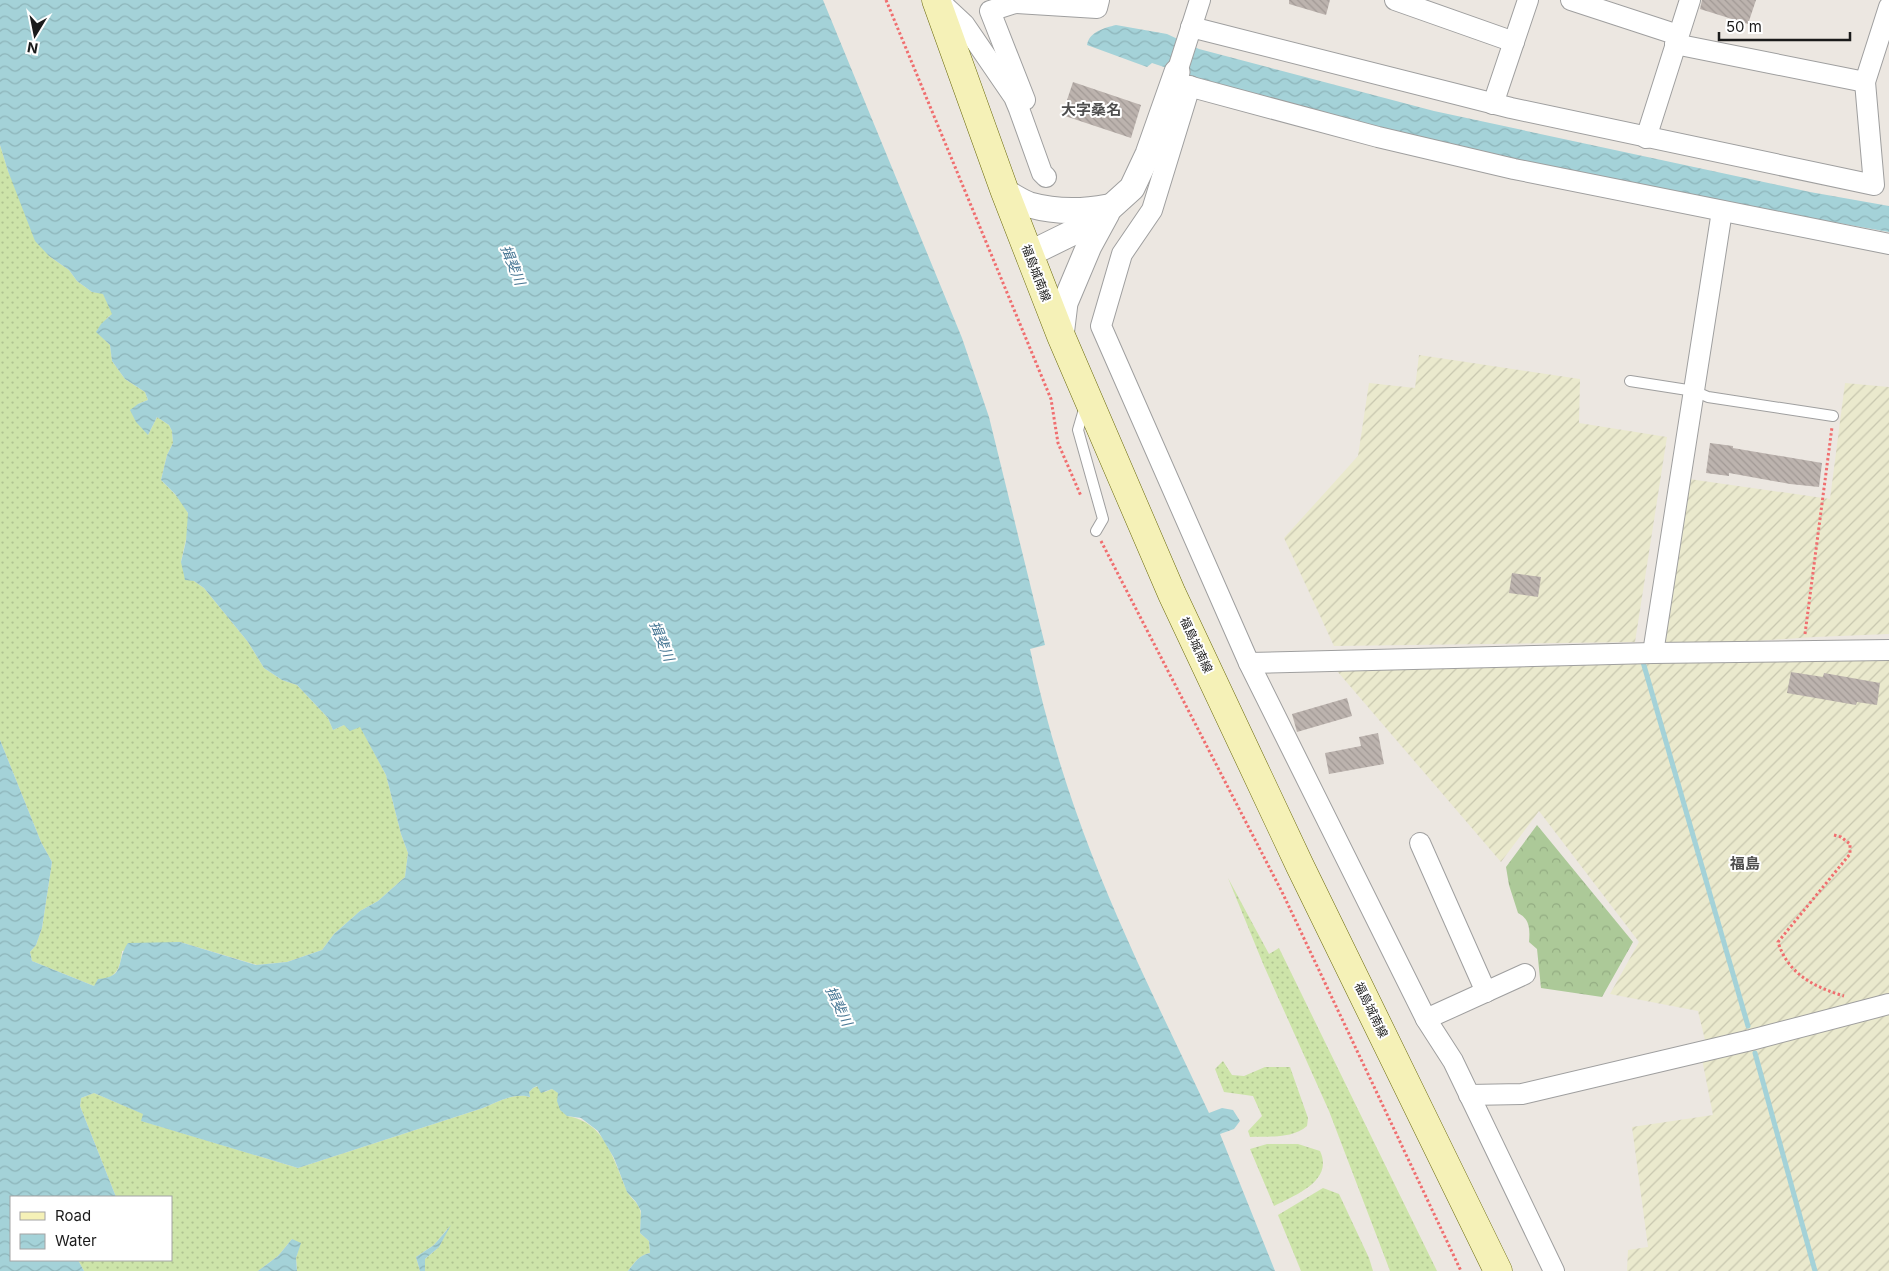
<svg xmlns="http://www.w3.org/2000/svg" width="1889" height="1271" viewBox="0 0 1889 1271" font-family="Inter,'Noto Sans JP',sans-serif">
	<defs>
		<pattern id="farmland-furrows" width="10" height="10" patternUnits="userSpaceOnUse" patternTransform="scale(1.25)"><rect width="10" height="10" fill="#eae9cd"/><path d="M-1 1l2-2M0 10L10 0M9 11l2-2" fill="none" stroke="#c8c7af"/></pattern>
		<pattern id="grass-dots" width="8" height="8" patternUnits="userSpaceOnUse" patternTransform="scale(1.25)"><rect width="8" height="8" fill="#cde4a9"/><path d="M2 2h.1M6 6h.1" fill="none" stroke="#afc391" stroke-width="1.8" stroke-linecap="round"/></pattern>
		<pattern id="forest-crowns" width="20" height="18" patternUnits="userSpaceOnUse" patternTransform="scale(1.25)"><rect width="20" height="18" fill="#acc998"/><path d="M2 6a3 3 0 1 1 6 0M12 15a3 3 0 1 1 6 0" fill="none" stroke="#93ac82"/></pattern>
		<pattern id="water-waves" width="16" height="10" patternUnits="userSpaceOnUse" patternTransform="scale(1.25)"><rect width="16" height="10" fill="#a4d2d8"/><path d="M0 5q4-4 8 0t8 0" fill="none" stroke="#8db4b9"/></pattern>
		<pattern id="building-back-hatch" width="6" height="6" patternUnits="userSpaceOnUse" patternTransform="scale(1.25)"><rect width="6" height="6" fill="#bcb3ae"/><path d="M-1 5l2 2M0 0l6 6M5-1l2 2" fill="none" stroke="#a19995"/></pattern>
	</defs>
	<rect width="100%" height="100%" fill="#ece7e1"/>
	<g fill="url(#farmland-furrows)">
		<polygon points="1419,355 1580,379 1579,423 1667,437 1635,642 1334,646 1284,538 1358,456 1369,383 1415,388"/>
		<polygon points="1845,383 1889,387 1889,634 1815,637 1667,647 1662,640 1689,479 1830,499"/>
		<polygon points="1889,655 1889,998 1706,1044 1698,1011 1610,994 1639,942 1539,811 1501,862 1337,671"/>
		<polygon points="1889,1011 1889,1271 1627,1271 1628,1250 1648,1247 1632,1127 1713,1115 1702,1059"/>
	</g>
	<g fill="url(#grass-dots)">
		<path d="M0 145 8 171 49 256 69 270 77 281 92 292 103 293 113 314 108 317 97 332 110 345 112 361 125 379 145 392 148 400 138 404 148 435 157 417 169 425 172 431 173 443 167 455 161 480C169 488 186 504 188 514 190 529 184 547 181 562L194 581 204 588 248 642 264 668 282 680 297 685 328 718 333 730 344 725 360 726 386 775 401 834 408 853 405 877 378 901 360 911 334 934 322 950 287 962 257 965 180 942 122 951C120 974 114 976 94 986L32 961 30 952 36 945 42 928 52 862 41 842 0 740Z"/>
		<polygon points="1228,878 1269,954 1279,948 1437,1271 1390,1271 1329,1111 1264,966"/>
		<path d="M1223 1061 1232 1075 1244 1076 1265 1067H1290L1308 1118 1307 1126C1292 1139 1269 1136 1250 1137L1248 1131 1262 1116 1253 1096 1224 1092 1215 1069Z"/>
		<path d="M538 1086 545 1092 552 1089 559 1093 567 1116C606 1122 613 1160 627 1191 630 1198 638 1202 640 1210 642 1216 640 1226 640 1233L649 1241 650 1253C639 1255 635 1262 628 1271H425V1259L439 1247 449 1227 434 1245 416 1257 420 1271H297L296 1258 298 1251 292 1239 278 1256 258 1271H84L78 1260H171V1197H116L80 1106 81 1098 94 1093 144 1114 142 1121 298 1168 483 1108C497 1102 515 1092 530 1097L529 1092 533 1088Z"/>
		<path d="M1267 1144H1298L1320 1151C1334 1181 1295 1195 1274 1206L1250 1149Z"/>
		<polygon points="1323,1188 1339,1194 1369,1258 1373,1271 1301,1271 1278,1215"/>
	</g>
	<path fill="url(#forest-crowns)" d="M1537 825 1633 942 1602 997 1541 988 1537 949 1529 942C1530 930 1530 919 1518 913L1509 885 1506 867Z"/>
	<g fill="url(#water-waves)">
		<path d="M0 0H823L962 338 989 417 1045 645 1030 649C1045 719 1066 788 1092 855 1126 943 1169 1028 1209 1113L1222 1108 1233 1110 1240 1121 1234 1129 1220 1134 1275 1271H628C635 1262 639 1255 650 1253L649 1241 640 1233 641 1211 636 1202 627 1192 614 1158 598 1131 581 1118 567 1116 560 1110 557 1101 558 1093 552 1089 541 1093 537 1086 533 1088 529 1092 530 1097C515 1092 497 1102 483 1108L298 1168 141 1121 143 1114 94 1093 81 1098 80 1106 116 1197H11V1260H78L84 1271H0V740L41 842 52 862 42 928 36 945 30 952 32 961 94 986 98 979C127 977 115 961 128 943L180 942 256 965 287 962 322 950 334 934 360 911 378 901 405 877 408 853 401 834 386 775 360 727 350 731 344 725 333 730 328 718 297 685 282 680 264 668 248 642 204 588 194 581 185 580 181 562 186 541 188 513 175 494 161 480 167 455 173 443 172 431 169 425 157 417 148 435 136 422 130 410 138 404 148 400 145 392 125 379 112 361 110 345 96 332 101 324 112 314 103 294 92 292 77 281 69 270 49 256 35 241 8 171 0 145Z"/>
		<path d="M1116 25 1167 34 1199 49 1434 111 1810 192 1889 206V232L1715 201 1421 139 1191 76 1152 63 1147 67 1087 45C1089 32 1104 28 1116 25Z"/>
		<polygon points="451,1225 439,1247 425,1259 425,1271 420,1271 416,1257 434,1245"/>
		<polygon points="292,1239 301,1243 296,1258 297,1271 258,1271 278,1256"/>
	</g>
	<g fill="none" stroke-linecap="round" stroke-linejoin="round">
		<g stroke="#a4d2d8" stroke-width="5">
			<polyline points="1643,662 1748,1026"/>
			<polyline points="1755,1053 1815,1271"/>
		</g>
	</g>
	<g fill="url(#building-back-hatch)">
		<polygon points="1289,0 1330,0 1326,15 1289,4"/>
		<polygon points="1702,0 1756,0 1748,24 1700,9"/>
		<polygon points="1073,82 1141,105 1131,138 1062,115"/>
		<polygon points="1710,443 1733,446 1733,448 1822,463 1819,487 1790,484 1729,473 1729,476 1706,473"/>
		<polygon points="1512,573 1541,577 1538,597 1509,593"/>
		<polygon points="1791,672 1823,677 1824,673 1880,683 1877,705 1857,702 1856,705 1787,693"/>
		<polygon points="1347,698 1352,716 1297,732 1292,714"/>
		<polygon points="1378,733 1384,764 1329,774 1325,753 1361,746 1359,737"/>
	</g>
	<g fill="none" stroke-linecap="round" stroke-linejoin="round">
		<defs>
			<g id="service">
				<polyline points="1630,381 1694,391 1708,397 1833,416"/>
				<polyline points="1085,406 1078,430 1103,519 1096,531"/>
			</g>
			<g id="minor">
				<polyline points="938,0 964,24 1014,97 1019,109 1042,173 1046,177"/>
				<polyline points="1015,0 1015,3 990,11 1025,100"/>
				<polyline points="1395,0 1514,42"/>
				<polyline points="1571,0 1678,35"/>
				<polyline points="1015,3 1097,8 1099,0"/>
				<polyline points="1191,27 1511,108 1874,185 1865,82 1889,7"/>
				<polyline points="1675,44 1865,82"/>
				<polyline points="1177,72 1200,0"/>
				<polyline points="1177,83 1378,137 1514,169 1889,244"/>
				<polyline points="1190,86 1152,210 1122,254 1101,326 1249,663 1426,1019 1453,1061 1554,1271"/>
				<polyline points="1493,104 1528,0"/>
				<polyline points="1646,138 1690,0"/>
				<polyline points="1653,653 1722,211"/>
				<polyline points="1249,663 1653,653 1889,650"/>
				<polyline points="1420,843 1486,992"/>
				<polyline points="1426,1019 1525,974"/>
				<polyline points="1469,1095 1522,1094 1751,1040 1889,1004"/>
			</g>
			<g id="tertiary">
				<path d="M1005 192C1013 196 1021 202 1030 205 1055 212 1082 212 1108 207"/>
				<polyline points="1029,254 1084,227 1111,207 1132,188 1148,154 1177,72"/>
				<polyline points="1061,336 1065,303 1089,246 1107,213"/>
			</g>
			<polyline id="secondary" points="936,0 1005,192 1061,336 1172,594 1300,866 1498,1271"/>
		</defs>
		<use href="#service" stroke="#9f9f9f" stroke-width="12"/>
		<use href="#minor" stroke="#9f9f9f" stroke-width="22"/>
		<use href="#tertiary" stroke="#9f9f9f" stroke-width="27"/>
		<use href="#secondary" stroke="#69690b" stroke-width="29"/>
		<g stroke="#f06e6f" stroke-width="3" stroke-dasharray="2.5 2.5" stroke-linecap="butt">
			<polyline points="886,0 1051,399 1058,443 1081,496"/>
			<polyline points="1101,541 1283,894 1461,1271"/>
			<polyline points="1805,634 1832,427"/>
			<path d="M1834 835 1841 837 1850 844V854L1778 942C1788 974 1814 987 1844 996"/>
		</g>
		<use href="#service" stroke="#fff" stroke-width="10"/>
		<use href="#minor" stroke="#fff" stroke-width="20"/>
		<use href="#tertiary" stroke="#fff" stroke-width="25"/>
		<use href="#secondary" stroke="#f5f1b7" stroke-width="28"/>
	</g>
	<g text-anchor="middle" stroke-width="4" stroke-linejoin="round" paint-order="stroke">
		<g font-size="12" fill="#1b1b1b" stroke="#fff">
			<text transform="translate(1036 273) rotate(69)" y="4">福島城南線</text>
			<text transform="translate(1196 645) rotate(65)" y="4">福島城南線</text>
			<text transform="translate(1371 1010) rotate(64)" y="4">福島城南線</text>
		</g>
		<g font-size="14" font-style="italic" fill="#497895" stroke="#fff">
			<text transform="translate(513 265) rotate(68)" y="5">揖斐川</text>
			<text transform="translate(662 641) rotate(68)" y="5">揖斐川</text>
			<text transform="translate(839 1006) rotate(64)" y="5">揖斐川</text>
		</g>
		<g font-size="15" font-weight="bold" fill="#4e4e4e" stroke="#fff">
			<text x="1091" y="115">大字桑名</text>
			<text x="1745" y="869">福島</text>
		</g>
	</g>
	<rect x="10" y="1196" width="162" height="65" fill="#ffffff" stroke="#a4a4a4"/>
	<rect x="20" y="1212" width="25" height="8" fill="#f5f1b7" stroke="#a4a4a4"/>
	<text x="55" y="1221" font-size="15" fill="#1b1b1b">Road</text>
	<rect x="20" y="1234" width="25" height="15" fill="url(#water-waves)" stroke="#a4a4a4"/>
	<text x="55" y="1246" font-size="15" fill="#1b1b1b">Water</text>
	<g transform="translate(35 35) rotate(190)" stroke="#ffffff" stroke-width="4" paint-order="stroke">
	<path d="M0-4L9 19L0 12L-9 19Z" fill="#1b1b1b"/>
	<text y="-8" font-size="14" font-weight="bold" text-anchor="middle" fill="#1b1b1b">N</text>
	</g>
	<path d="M1719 32v8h131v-8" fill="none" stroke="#1b1b1b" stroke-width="2.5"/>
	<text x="1726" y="32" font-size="15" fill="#1b1b1b" stroke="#ffffff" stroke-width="4" paint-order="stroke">50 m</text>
</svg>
